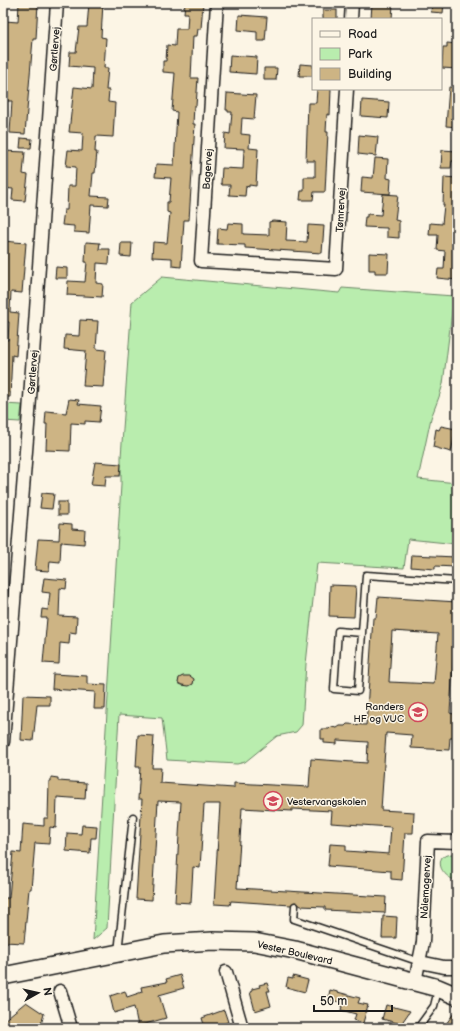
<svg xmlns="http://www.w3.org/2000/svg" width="460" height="1031" viewBox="0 0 460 1031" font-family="'Balsamiq Sans',sans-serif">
	<rect width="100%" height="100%" fill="#fcf5e5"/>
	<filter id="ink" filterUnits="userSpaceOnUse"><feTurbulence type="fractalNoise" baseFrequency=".025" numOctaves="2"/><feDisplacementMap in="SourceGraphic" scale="8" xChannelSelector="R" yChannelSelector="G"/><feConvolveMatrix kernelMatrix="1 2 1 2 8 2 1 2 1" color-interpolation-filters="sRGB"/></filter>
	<g filter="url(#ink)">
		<g fill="#b9edae" stroke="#6a8465">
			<polygon points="162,277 339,293 342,288 454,296 443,384 439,397 431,418 418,479 457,483 457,544 408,539 404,568 317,563 306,664 302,725 296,732 277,736 245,762 237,764 167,760 162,718 119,715 107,928 93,940 121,485 121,457 132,302"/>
			<polygon points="3,404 22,405 20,422 3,421"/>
			<path d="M451 854H457V881C447 878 436 868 442 857Z"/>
		</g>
		<g fill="#cdb484" stroke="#1c1c1c" fill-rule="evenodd">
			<polygon points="19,3 38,3 36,39 33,39 25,134 10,133 12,101 3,101 3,68 4,68 6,42 3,42 3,27 4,27 5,21 18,22"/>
			<polygon points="89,3 103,3 101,37 106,38 104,68 108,68 106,90 109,90 108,102 115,103 113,137 96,136 95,152 97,152 95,173 93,173 91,196 109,197 108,206 91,205 89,233 74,232 74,226 62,225 64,210 67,210 68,186 75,186 76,167 66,166 68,150 82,151 83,133 69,132 74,87 92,89 93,68 69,66 70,52 76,52 79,27 87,27"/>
			<polygon points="185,3 203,3 201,29 198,29 197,36 193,36 191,78 198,78 196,106 194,106 193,124 195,124 189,220 184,220 181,267 172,266 172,258 152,257 153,242 167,243 170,213 167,212 167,202 169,202 171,178 155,177 156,164 174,165 175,148 177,112 172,111 175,73 163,72 163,61 166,61 167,45 175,46 176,29 187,29 188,13 184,13"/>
			<polygon points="372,3 393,3 392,19 371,19"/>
			<polygon points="432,3 444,3 443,13 431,12"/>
			<rect x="323" y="10" width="14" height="9"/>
			<polygon points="239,15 267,17 265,41 257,41 257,32 238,30"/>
			<polygon points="447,43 457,44 457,69 442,68 443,47 447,47"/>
			<polygon points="230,55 257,57 256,74 229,72"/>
			<polygon points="300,64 313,65 313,76 299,76"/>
			<polygon points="264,68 277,68 276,80 264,80"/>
			<polygon points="449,87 457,87 457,127 446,126"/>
			<polygon points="317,89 331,89 330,115 327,114 326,132 328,132 325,192 314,192 313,200 300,200 301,191 304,191 304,177 315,177 315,161 306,161 308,103 316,103"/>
			<polygon points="227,93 256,95 254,119 242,118 241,134 250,135 249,148 258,149 256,186 249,185 249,187 246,186 245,196 229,195 230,185 222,185 221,183 222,168 243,169 244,149 224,148 225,133 230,134 232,112 228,112 228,110 226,110"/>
			<polygon points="362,100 389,102 388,118 361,116"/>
			<polygon points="359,135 378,137 376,156 358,154"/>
			<polygon points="21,138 32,139 31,148 20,148"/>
			<polygon points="442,150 457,151 457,161 452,161 451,168 441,168"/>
			<polygon points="3,151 25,152 23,174 28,175 25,201 12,200 13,189 3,188"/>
			<polygon points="375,158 388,159 387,178 391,179 390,194 361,192 362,177 373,178"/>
			<polygon points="444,177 457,178 457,280 437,278 438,269 444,269 445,251 437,250 438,235 429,235 430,223 442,224 444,205 443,205"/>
			<polygon points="383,194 398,195 395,220 399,221 399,238 387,237 387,228 364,227 365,217 367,217 367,214 381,215"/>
			<polygon points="273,221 287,222 286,241 307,242 308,225 324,226 322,253 245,248 245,245 217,244 218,228 227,229 228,223 243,224 243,234 269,235 269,222"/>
			<polygon points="3,241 26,243 22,293 11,292 10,312 19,313 16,356 12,355 10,397 3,397 3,340 8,340 9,322 7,322 7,320 3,320"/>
			<polygon points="86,242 100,243 99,249 110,249 109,264 97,263 96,283 103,284 102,297 67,295 68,281 85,282 87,262 85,262"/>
			<polygon points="121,243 132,243 131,257 120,256"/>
			<polygon points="369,253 389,254 388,273 375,273 375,270 369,270"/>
			<polygon points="56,267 67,268 67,278 55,278"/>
			<polygon points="80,320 98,321 96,349 106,350 103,387 83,386 86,351 64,349 65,335 79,336"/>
			<polygon points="69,399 79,400 78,404 101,406 99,422 85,421 85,424 71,423 70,451 46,450 47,424 45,424 46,411 66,413"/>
			<polygon points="441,426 456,429 451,452 433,447 436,429 439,430"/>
			<polygon points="95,462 121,464 120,476 106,476 105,486 91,485"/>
			<polygon points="42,493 54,494 52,509 40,508"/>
			<rect x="58" y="502" width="9" height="13"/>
			<polygon points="60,523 72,524 72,529 85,530 84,544 61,542 60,562 50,561 49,571 35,570 38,539 59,540"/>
			<polygon points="412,555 456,557 455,567 435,566 435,569 411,567"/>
			<polygon points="44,578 67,580 66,589 60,588 59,616 77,617 76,633 70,632 69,644 60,643 59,664 43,663 47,618 41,618 42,609 48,610 50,593 42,592"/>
			<polygon points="330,585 356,586 354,617 329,616"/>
			<path d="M378 597 457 602 450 713 457 715V738H450L449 750 411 748 412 735 386 733 381 810 414 812 413 833H405L402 880 391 879V871L328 866 330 844 346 845V851L389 854 391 827 331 823 332 811 292 809V811L242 808 237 888 386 897 385 913 325 910V907L301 906 295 902 291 905 231 901 230 905 214 904 220 804H204L200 868 193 867 191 903 175 902 181 802 158 801 152 900 136 899 142 799H138L140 767H136L138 735 154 736 152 768H161L160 783 234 788V783L309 787 311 759 367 763 368 742 337 740V744L324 743V739H321V729H329L331 727 337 728 340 726H345L347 724 366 725 373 618H376ZM392 631 438 634 434 684 389 682Z"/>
			<polygon points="53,674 87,676 87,684 106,685 105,709 94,709 95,692 52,689"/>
			<polygon points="183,676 190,676 194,679 193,684 189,686 182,685 178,683 179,678"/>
			<polygon points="23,695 50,696 50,705 37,705 33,741 21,740"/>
			<polygon points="51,777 58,778 58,781 86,783 85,799 57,797 56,828 50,827 49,844 35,843 31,889 29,889 24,943 4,942 5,928 3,928 3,910 5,898 9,898 13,852 21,853 23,824 44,826 44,818 48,818 49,781 51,781"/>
			<polygon points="82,825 97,826 96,838 91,838 90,853 66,851 67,833 81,834"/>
			<polygon points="383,916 397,917 396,938 382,938"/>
			<polygon points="180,975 184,988 159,995 166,1018 138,1026 134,1007 114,1013 110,996 125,991 127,997 142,992 141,987 167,982 166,979"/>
			<polygon points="293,976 308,980 305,992 286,987 288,978 293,979"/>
			<polygon points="267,983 270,991 267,991 271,1006 255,1011 250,992 252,991 252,989 260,987 259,985"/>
			<polygon points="330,990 360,998 358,1003 368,1005 363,1023 354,1020 356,1014 341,1010 343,1003 328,999"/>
			<polygon points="26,1002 44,1014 40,1028 3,1028 3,1021"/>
			<polygon points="386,1005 410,1011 401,1024 382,1019"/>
			<polygon points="457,1009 457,1028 443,1028"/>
			<polygon points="224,1010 228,1022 213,1028 205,1028 202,1018"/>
		</g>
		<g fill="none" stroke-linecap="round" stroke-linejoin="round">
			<defs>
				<g id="service">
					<polyline points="362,633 338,631 334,689 358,691 366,575 457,581"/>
					<polyline points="295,906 294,919 420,962"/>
					<polyline points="118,952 133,817"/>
					<polyline points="418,1028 434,1006 438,990"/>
				</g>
				<g id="minor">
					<polyline points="217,3 201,261 336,269 347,89"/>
					<polyline points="351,19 352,3"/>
					<polyline points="3,742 29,413 57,3"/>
					<polyline points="420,962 444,967 457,967"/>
					<polyline points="226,972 242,1028"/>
					<polyline points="415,982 423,942 428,841 457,842"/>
					<polyline points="60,991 71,1028"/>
				</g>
				<polyline id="secondary" points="3,976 164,944 213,941 254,942 295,950 438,988 457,996"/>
			</defs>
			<use href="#service" stroke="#1c1c1c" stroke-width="9"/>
			<use href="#minor" stroke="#1c1c1c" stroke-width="15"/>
			<use href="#secondary" stroke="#1c1c1c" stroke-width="20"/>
			<use href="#service" stroke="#fcf5e5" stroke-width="6"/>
			<use href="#minor" stroke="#fcf5e5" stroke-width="12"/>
			<use href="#secondary" stroke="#fcf5e5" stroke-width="17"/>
		</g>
	</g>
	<defs>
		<symbol id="school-ring" viewBox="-11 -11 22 22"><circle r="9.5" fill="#fcf5e5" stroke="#d1495b" stroke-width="1.5"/><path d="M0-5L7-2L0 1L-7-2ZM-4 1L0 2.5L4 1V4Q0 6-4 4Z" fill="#d1495b"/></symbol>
	</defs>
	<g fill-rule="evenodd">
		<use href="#school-ring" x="407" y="701" width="22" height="22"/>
		<use href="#school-ring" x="262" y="790" width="22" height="22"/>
	</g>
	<g text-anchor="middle" stroke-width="3" stroke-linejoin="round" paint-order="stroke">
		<g font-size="10" fill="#1c1c1c" stroke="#fcf5e5">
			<text transform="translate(54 49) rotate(-86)" y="4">Gørtlervej</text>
			<text transform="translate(207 169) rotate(-86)" y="4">Bagervej</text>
			<text transform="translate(340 210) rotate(-87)" y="4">Tømrervej</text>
			<text transform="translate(32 372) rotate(-86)" y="4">Gørtlervej</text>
			<text transform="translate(425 887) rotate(-87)" y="4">Nålemagervej</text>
			<text transform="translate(295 952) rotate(13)" y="4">Vester Boulevard</text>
		</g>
		<g font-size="10" fill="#1c1c1c" stroke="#fcf5e5" text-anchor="end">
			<text x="404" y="710">Randers<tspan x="404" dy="12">HF og VUC</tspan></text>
			<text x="287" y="805" text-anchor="start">Vestervangskolen</text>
		</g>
	</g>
	<rect width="460" height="1031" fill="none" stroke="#fcf5e5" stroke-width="16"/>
	<rect x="8" y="8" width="444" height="1015" fill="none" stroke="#1c1c1c" stroke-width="1.5" filter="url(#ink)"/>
	<rect x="312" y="18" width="130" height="72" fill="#fcf5e5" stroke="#a29e95"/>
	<rect x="320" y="31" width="20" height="6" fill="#fcf5e5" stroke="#a29e95"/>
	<text x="348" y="38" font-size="12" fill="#1c1c1c">Road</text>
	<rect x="320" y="48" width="20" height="12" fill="#b9edae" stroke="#a29e95"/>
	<text x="348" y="58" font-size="12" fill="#1c1c1c">Park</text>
	<rect x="320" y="68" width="20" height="12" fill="#cdb484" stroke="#a29e95"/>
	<text x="348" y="78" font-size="12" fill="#1c1c1c">Building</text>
	<g transform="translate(38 993) rotate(82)" stroke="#fcf5e5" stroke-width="3" paint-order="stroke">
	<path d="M0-3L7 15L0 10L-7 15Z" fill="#1c1c1c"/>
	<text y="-6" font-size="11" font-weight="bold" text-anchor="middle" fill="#1c1c1c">N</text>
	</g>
	<path d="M314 1005v6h78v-6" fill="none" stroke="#1c1c1c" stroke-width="2"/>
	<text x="320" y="1005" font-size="12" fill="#1c1c1c" stroke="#fcf5e5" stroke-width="3" paint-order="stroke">50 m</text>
</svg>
